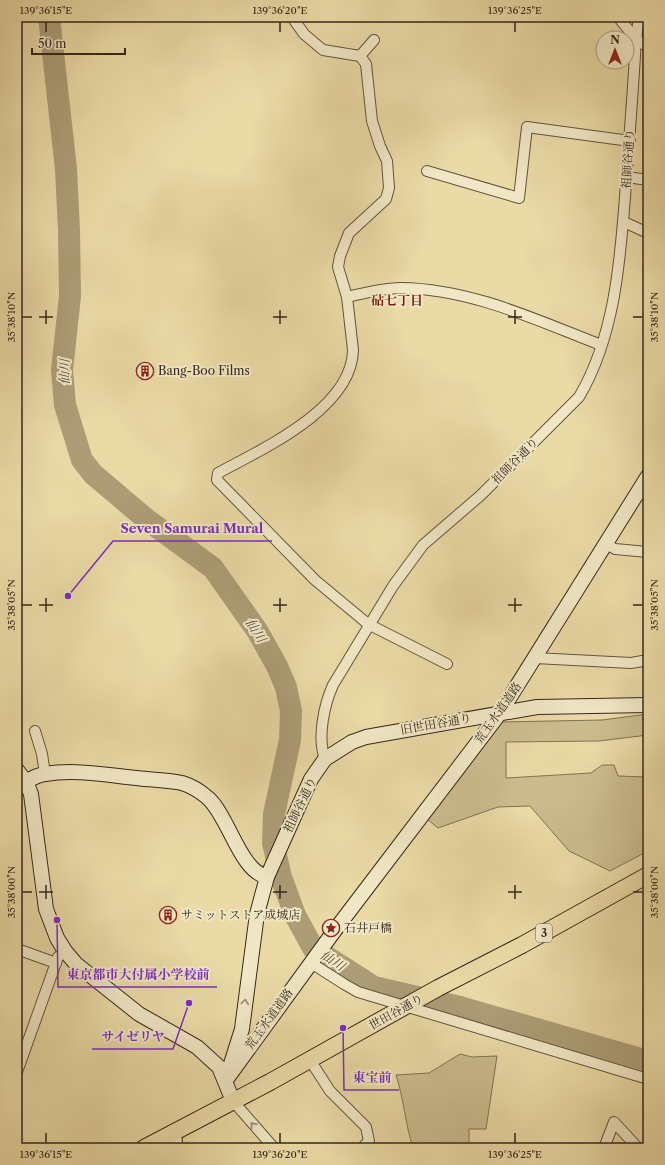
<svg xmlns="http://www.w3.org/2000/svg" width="665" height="1165" viewBox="0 0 665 1165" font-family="'Libre Caslon Text','Noto Serif JP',serif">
	<rect width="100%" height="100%" fill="#eadaa6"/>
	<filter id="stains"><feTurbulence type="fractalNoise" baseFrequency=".005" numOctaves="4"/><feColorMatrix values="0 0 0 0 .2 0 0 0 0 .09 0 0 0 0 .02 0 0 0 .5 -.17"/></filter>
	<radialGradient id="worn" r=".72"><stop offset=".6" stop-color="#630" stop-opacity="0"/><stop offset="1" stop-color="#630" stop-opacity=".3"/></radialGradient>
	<g fill="#cbbc8e" stroke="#807254">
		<polygon points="648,714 648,735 599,741 506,742 506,778 591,773 602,765 614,765 618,776 648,777 648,851 610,871 569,851 530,806 498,807 438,828 427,819 500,722 602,720"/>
		<path d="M460 1054 472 1057 497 1056 486 1129H469V1148H444V1146L413 1148C405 1123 404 1100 396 1075L429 1073Z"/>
	</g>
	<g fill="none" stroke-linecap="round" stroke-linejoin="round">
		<polyline stroke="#ac9d76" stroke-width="22" points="49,17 66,169 69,231 70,296 62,370 65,405 82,460 93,474 146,519 213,568 258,632 277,666 286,687 291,711 290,740 274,814 273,843 281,877 295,915 313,948 374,987 460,1007 648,1061"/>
		<defs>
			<g id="street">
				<path d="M292 17 304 34 323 50 360 56 366 64 372 121 380 146 387 161 389 188 386 199 349 233 340 256 338 267 347 297 353 350C352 409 262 449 218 473L217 480 315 580 368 624 447 664"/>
				<polyline points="618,17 636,39 648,47"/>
				<polyline points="360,56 374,40"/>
				<polyline points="427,171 519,198 527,127 630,141"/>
				<polyline points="627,177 648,180"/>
				<polyline points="624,222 648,233"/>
				<path d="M347 297C365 293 383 288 401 288 472 289 536 320 601 345"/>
				<polyline points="606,544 615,549 648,552"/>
				<polyline points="535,658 631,663 648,660"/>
				<polyline points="35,731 42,754 45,774"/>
				<path d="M325 759C317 738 324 705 333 685L393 586 423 545 481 495 579 397C614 338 620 264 625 197 629 144 633 91 636 39L639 17"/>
				<polyline points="17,949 56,963"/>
				<polyline points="311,963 344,984 358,992 648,1079"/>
				<polyline points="310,1060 330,1091 366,1127 369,1141 362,1148"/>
				<polyline points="17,1072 58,957 65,951"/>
				<polyline points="233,1101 274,1148"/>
				<polyline points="604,1148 614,1122 638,1148"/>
			</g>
			<g id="secondary">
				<polyline points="17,770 26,782 31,794 46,909 57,938 65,951 76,964 139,1014 197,1047 219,1067 233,1101"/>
				<path d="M26 782C32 778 38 775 45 774 74 769 107 775 137 778 151 780 167 780 182 783 192 786 201 792 208 798 229 817 240 871 267 877"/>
				<polyline points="230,1067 242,1029 257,914 267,877 311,779 325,759 352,742 366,737 537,707 648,705"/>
				<polyline points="226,1080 335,930 500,713 648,476"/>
				<polyline points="172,1148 175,1142 173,1132"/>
			</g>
			<polyline id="primary" points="144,1148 270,1082 438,988 522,945 648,875"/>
		</defs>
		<use href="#street" stroke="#62543d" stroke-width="12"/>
		<use href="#secondary" stroke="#35271a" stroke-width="16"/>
		<use href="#primary" stroke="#35271a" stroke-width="18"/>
		<use href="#street" stroke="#f1e7c5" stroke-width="10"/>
		<use href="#secondary" stroke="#f1e7c5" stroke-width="14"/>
		<use href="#primary" stroke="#eadaa6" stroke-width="16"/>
	</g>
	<defs><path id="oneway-chevron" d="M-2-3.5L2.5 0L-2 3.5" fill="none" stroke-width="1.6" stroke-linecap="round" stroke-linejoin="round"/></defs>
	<g stroke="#938770">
		<use href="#oneway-chevron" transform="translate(245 1002) rotate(-82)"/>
		<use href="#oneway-chevron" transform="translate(253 1125) rotate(-131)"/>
	</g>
	<path fill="none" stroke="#35271a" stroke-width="1.5" d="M46 22V32M280 22V32M515 22V32M46 310V324M280 310V324M515 310V324M22 317H32M39 317H53M273 317H287M508 317H522M633 317H643M46 598V612M280 598V612M515 598V612M22 605H32M39 605H53M273 605H287M508 605H522M633 605H643M46 885V899M280 885V899M515 885V899M22 892H32M39 892H53M273 892H287M508 892H522M633 892H643M46 1133V1143M280 1133V1143M515 1133V1143"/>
	<defs>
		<symbol id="building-ring" viewBox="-11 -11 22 22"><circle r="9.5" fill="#f1e7c5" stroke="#8f2418" stroke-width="1.5"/><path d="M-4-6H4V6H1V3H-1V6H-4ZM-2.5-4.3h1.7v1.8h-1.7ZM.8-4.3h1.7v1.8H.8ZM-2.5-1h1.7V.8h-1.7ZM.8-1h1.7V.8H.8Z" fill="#8f2418"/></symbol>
		<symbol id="sight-ring" viewBox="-11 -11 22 22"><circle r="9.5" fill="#f1e7c5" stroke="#8f2418" stroke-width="1.5"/><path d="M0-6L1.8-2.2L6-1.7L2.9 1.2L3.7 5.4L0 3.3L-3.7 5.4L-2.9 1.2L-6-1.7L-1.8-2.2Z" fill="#8f2418"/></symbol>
	</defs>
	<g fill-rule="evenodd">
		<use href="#building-ring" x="135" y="361" width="20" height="20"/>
		<use href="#building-ring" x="158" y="905" width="20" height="20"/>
		<use href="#sight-ring" x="321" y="918" width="20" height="20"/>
	</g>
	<g text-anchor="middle" stroke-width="4" stroke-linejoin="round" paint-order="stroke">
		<rect fill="#f1e7c5" stroke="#6d614d" stroke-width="1" x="536" y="924" width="16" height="18" rx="3"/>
		<g font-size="11" font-weight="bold" fill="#35271a">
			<text x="544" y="937">3</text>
		</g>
		<g font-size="12" fill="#35271a" stroke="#f1e7c5">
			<text transform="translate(628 159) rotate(-86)" y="4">祖師谷通り</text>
			<text transform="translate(515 461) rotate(-45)" y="4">祖師谷通り</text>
			<text transform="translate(498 713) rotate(-55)" y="4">荒玉水道道路</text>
			<text transform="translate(436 724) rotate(-10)" y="4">旧世田谷通り</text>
			<text transform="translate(300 805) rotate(-64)" y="4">祖師谷通り</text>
			<text transform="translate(396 1012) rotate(-29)" y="4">世田谷通り</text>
			<text transform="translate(269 1019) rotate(-54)" y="4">荒玉水道道路</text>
		</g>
		<g font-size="12" fill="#35271a" stroke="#f1e7c5" text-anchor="start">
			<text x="158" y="375">Bang-Boo Films</text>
			<text x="181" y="919">サミットストア成城店</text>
			<text x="344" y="932">石井戸橋</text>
		</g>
		<g font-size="13" font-weight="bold" fill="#7a1f14" stroke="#f1e7c5">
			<text x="397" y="305">砧七丁目</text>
		</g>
		<g font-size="13" font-style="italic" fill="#594a36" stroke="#f1e7c5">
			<text transform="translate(64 372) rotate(-90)" y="5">仙川</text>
			<text transform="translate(256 630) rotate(57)" y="5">仙川</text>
			<text transform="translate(333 960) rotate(33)" y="5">仙川</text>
		</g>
	</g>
	<path fill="none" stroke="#7b2cbf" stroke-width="1.5" d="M68 596L113 541H272M57 920L58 987H217M189 1003L173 1049H92M343 1028L344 1090H399"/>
	<g fill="#7b2cbf" stroke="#f1e7c5" stroke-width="1.5">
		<circle cx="68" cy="596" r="4"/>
		<circle cx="57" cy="920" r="4"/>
		<circle cx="189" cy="1003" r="4"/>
		<circle cx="343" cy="1028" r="4"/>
	</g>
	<g font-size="13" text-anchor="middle" font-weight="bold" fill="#7b2cbf" stroke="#f1e7c5" stroke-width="4" stroke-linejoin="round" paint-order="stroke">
		<text x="192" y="533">Seven Samurai Mural</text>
		<text x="138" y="979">東京都市大付属小学校前</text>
		<text x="133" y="1041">サイゼリヤ</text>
		<text x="372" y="1082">東宝前</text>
	</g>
	<rect width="665" height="1165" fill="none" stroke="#eadaa6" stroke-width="44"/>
	<g transform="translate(615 50)"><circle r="19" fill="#f1e7c5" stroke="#a69a81"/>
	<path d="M0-3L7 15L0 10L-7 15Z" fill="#8f2418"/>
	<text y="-6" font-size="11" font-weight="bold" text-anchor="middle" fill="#35271a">N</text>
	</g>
	<path d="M32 48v6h93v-6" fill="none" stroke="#35271a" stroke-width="2"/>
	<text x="38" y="48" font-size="12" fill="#35271a" stroke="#f1e7c5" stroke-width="3" paint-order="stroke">50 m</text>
	<rect x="22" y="22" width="621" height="1121" fill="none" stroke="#35271a" stroke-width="1.5"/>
	<g font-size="10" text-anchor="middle" fill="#35271a">
		<text x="46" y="14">139°36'15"E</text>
		<text x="280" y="14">139°36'20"E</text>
		<text x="515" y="14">139°36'25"E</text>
		<text transform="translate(11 317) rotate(-90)" y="4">35°38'10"N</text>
		<text transform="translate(654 317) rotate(-90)" y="4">35°38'10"N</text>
		<text transform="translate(11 605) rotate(-90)" y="4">35°38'05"N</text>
		<text transform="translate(654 605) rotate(-90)" y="4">35°38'05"N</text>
		<text transform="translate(11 892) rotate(-90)" y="4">35°38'00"N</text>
		<text transform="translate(654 892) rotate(-90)" y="4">35°38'00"N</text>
		<text x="46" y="1158">139°36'15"E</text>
		<text x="280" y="1158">139°36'20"E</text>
		<text x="515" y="1158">139°36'25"E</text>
	</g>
	<rect width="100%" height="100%" filter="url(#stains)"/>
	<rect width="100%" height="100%" fill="url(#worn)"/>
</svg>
